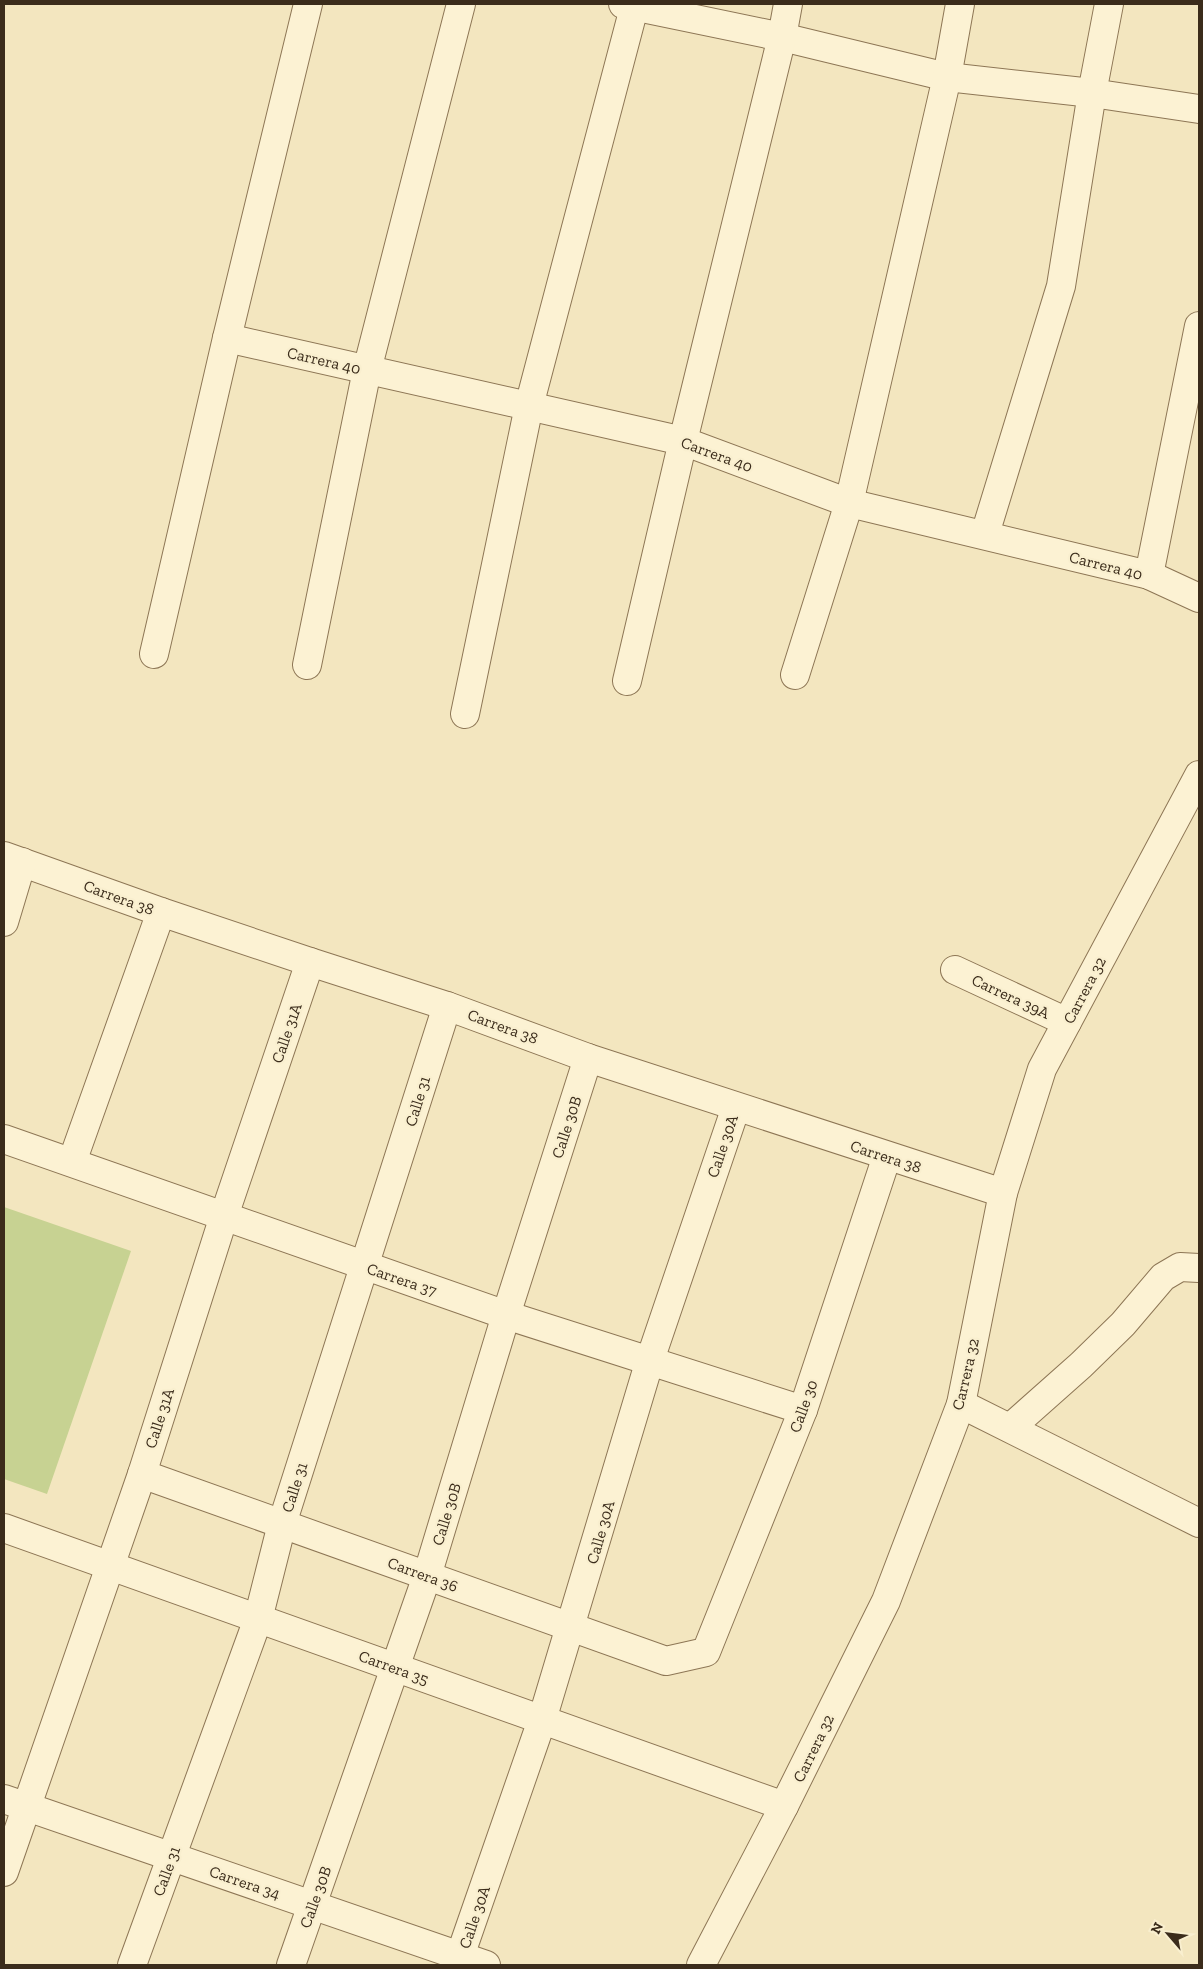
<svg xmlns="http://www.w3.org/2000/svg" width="1203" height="1969" viewBox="0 0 1203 1969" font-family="'Zilla Slab',serif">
	<rect width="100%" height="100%" fill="#f3e6bf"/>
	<polygon fill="#c7d292" points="4,1207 131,1251 47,1494 4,1479"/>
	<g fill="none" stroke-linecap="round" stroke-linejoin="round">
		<defs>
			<g id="minor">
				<polyline points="623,4 782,37 947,77 1092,93 1199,109"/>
				<polyline points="227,338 683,441 849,503 1149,575 1199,598"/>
				<polyline points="985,534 1061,286 1092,93 1109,4"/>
				<polyline points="1149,575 1199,326"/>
				<polyline points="154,654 227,338 308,4"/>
				<polyline points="307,665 367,370 461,4"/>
				<polyline points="795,675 849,503 947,77 960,4"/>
				<polyline points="627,681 683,441 782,37 788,4"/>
				<polyline points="465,714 529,406 635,4"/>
				<polyline points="4,856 161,912 310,962 447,1006 588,1058 1003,1193"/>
				<polyline points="4,922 22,862"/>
				<polyline points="955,970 1067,1022"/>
				<polyline points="4,1139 506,1315 803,1410"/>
				<polyline points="72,1162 161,912"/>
				<polyline points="961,1404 1199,1523"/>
				<polyline points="1010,1428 1081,1365 1123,1324 1163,1277 1180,1267 1199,1268"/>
				<polyline points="142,1474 666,1661 706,1652 803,1410 887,1156"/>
				<polyline points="4,1528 784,1806"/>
				<polyline points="4,1799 486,1965"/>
				<polyline points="4,1872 142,1474 224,1216 310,962"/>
				<polyline points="460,1956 542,1720 650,1360 736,1107"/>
				<polyline points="132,1965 258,1619 282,1524 447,1006"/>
				<polyline points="291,1965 427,1576 506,1315 588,1058"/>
				<polyline points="701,1965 784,1806 886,1601 961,1404 1003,1193 1042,1069 1199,775"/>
			</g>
		</defs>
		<use href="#minor" stroke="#8d7655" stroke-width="30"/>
		<use href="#minor" stroke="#fcf2d3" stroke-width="28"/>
	</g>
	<g text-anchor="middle" stroke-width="4.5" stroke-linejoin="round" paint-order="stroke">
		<g font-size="16" fill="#3b2c1b" stroke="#f9efcf">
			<text transform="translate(324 360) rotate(13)" y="6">Carrera 40</text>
			<text transform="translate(717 454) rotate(20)" y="6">Carrera 40</text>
			<text transform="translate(1106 565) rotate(14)" y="6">Carrera 40</text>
			<text transform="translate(119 897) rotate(20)" y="6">Carrera 38</text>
			<text transform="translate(1084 990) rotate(-62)" y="6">Carrera 32</text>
			<text transform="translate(1011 996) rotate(25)" y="6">Carrera 39A</text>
			<text transform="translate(503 1026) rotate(20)" y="6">Carrera 38</text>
			<text transform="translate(286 1033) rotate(-71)" y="6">Calle 31A</text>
			<text transform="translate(417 1101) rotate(-73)" y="6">Calle 31</text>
			<text transform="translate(566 1127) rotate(-72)" y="6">Calle 30B</text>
			<text transform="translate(722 1146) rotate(-71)" y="6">Calle 30A</text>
			<text transform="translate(886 1156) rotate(18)" y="6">Carrera 38</text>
			<text transform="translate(402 1279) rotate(19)" y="6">Carrera 37</text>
			<text transform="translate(965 1374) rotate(-77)" y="6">Carrera 32</text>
			<text transform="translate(803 1406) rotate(-70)" y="6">Calle 30</text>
			<text transform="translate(159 1418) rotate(-72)" y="6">Calle 31A</text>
			<text transform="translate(294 1487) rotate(-72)" y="6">Calle 31</text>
			<text transform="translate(446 1514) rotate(-73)" y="6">Calle 30B</text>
			<text transform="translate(600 1532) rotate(-74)" y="6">Calle 30A</text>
			<text transform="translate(423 1574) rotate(20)" y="6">Carrera 36</text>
			<text transform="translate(394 1667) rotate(20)" y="6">Carrera 35</text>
			<text transform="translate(813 1748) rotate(-64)" y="6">Carrera 32</text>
			<text transform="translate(166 1871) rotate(-70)" y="6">Calle 31</text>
			<text transform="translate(245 1882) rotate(19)" y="6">Carrera 34</text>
			<text transform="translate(315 1897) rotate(-70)" y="6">Calle 30B</text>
			<text transform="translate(474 1917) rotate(-71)" y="6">Calle 30A</text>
		</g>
	</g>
	<rect width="1203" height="1969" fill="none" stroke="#3b2c1b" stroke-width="10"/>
	<g transform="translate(1168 1934) rotate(298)" stroke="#f9efcf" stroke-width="4" paint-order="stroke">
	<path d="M0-4L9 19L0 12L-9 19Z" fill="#3b2c1b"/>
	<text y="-8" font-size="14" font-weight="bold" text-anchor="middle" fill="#3b2c1b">N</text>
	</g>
</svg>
